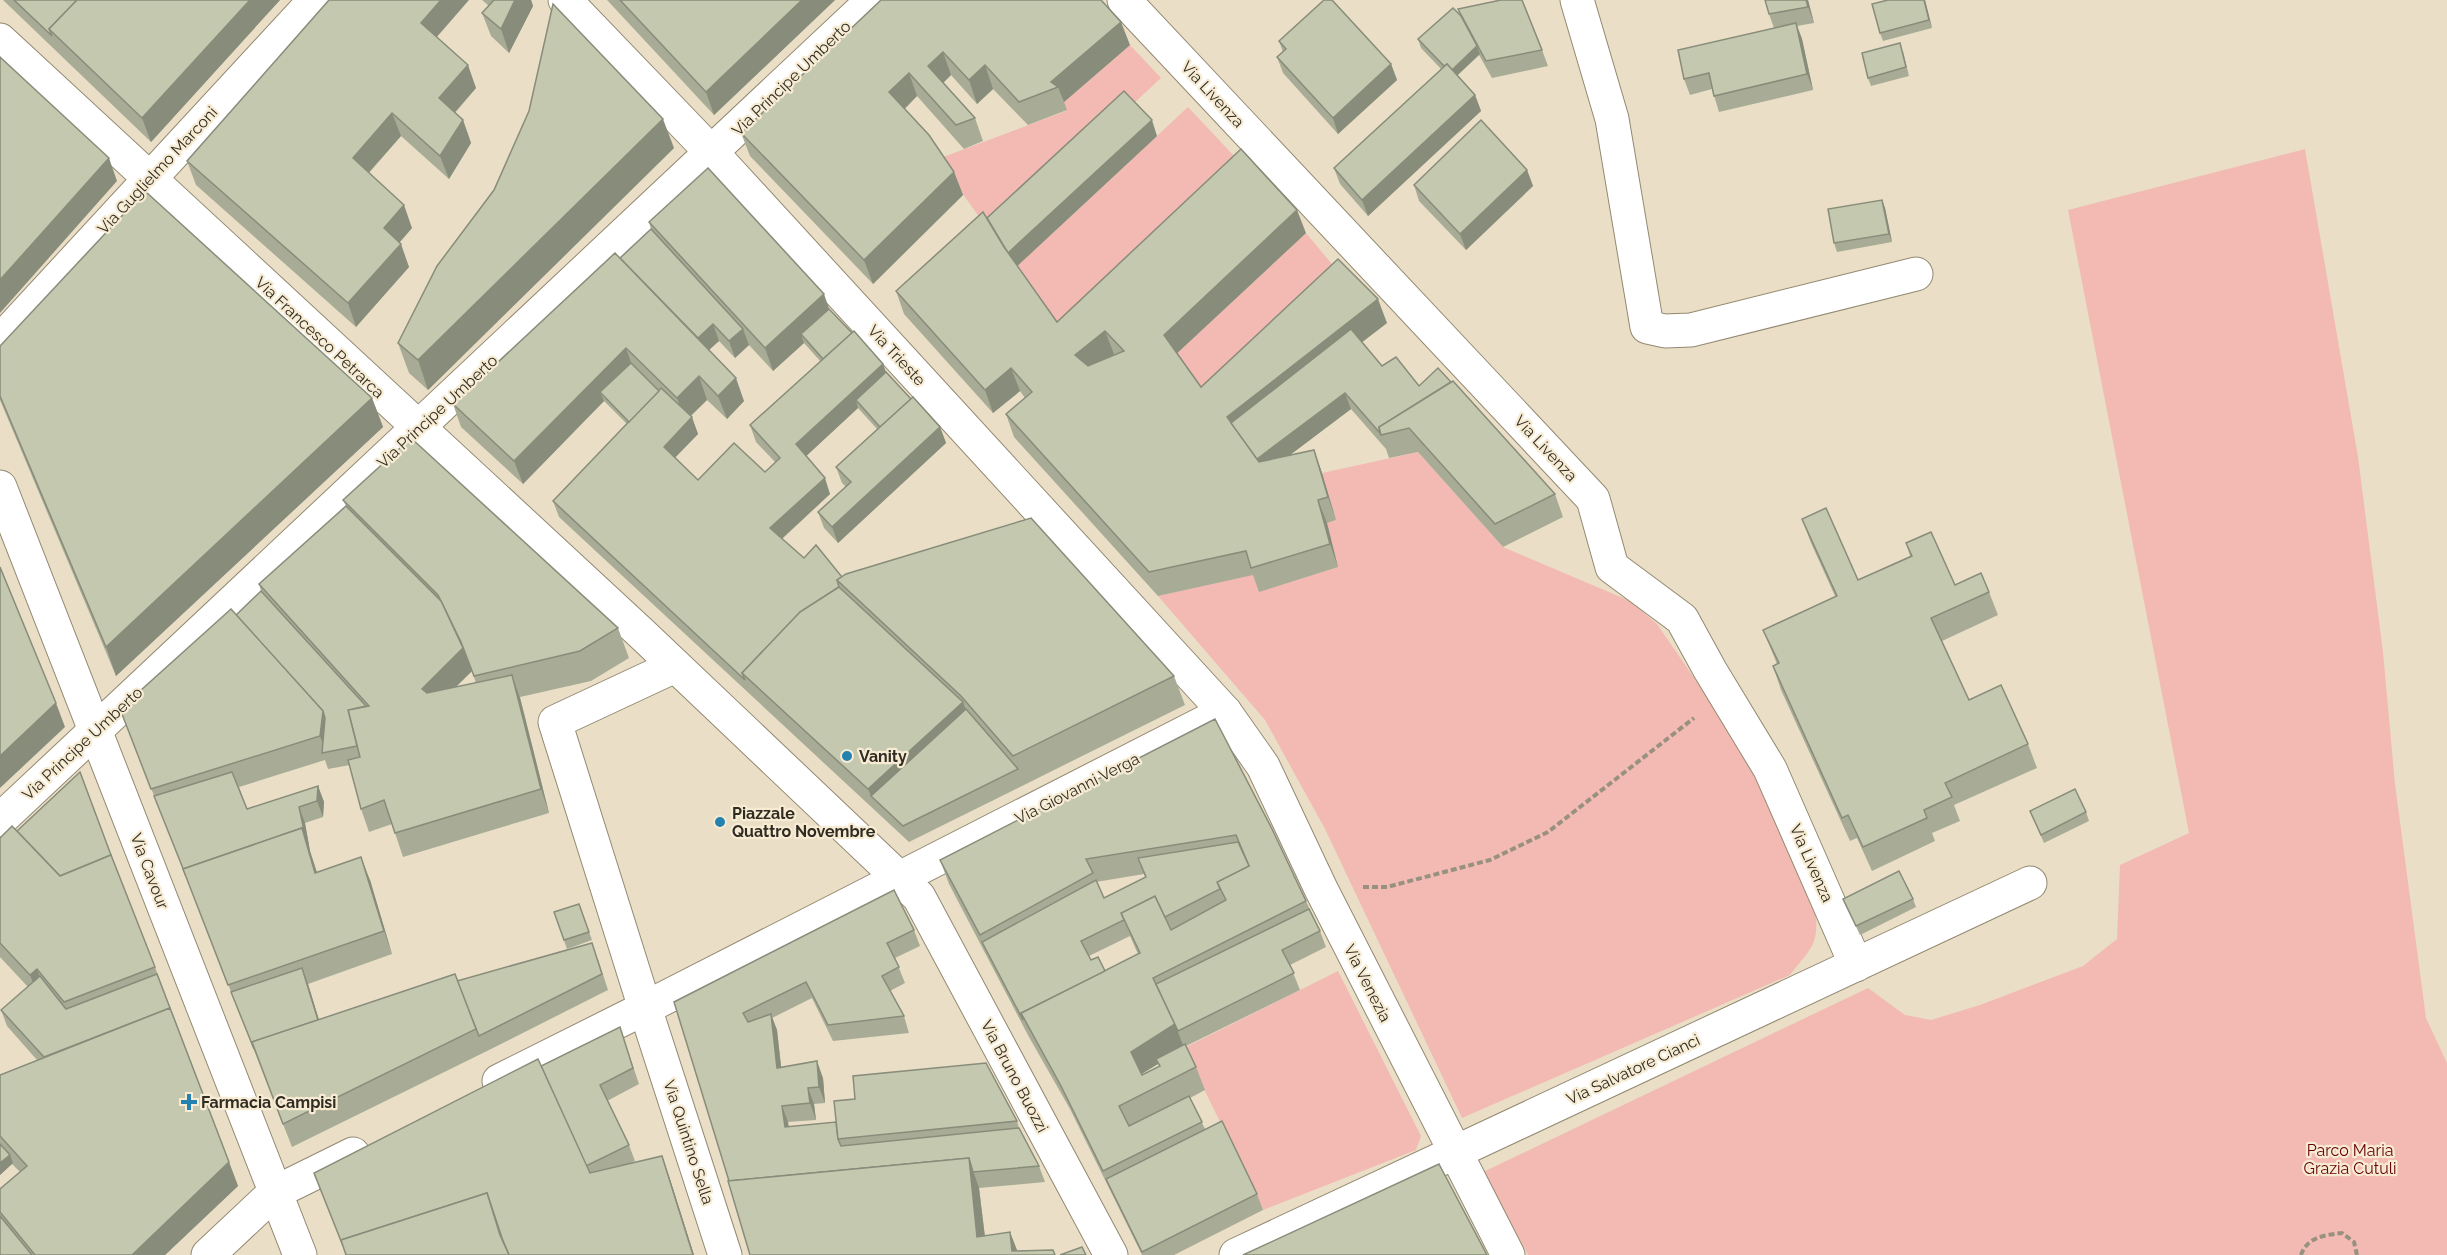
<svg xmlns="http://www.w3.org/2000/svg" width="2447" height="1255" viewBox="0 0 2447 1255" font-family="Raleway,sans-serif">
	<rect width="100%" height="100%" fill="#eadfc6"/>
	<g fill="#f2bab3">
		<polygon points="1130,45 1161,78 992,235 938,159 1066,111 1060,105"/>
		<polygon points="1188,107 1250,173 1066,345 1012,271"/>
		<polygon points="2305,149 2358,457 2383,652 2395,784 2426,1018 2447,1063 2447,1255 1528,1255 1483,1172 1868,988 1905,1015 1931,1020 1980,1005 2083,966 2117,939 2120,865 2189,833 2068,210"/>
		<polygon points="1306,233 1347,282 1210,410 1172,358"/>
		<path d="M1418 452 1503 547 1630 601 1657 624 1750 759 1815 908C1820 945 1811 948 1790 975L1462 1118 1325 829 1265 720 1158 596 1254 574 1338 567 1327 523 1336 520 1322 473Z"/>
		<polygon points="1338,971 1421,1136 1416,1150 1263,1210 1184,1048"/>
	</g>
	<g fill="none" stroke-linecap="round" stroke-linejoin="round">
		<defs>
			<g id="street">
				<polyline points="565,0 712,153 1225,712 1263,766 1321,889 1508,1255"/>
				<polyline points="1124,0 1593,499 1612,567 1682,619 1710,670 1770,769 1856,965"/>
				<polyline points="1577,0 1612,119 1647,327 1665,331 1691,330 1916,274"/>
				<polyline points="0,40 641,633 919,897 1111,1255"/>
				<polyline points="0,341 315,0"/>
				<polyline points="0,820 873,0"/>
				<polyline points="499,1081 645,1008 555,722 675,666"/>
				<polyline points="208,1255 274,1193 353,1154"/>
				<polyline points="725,1255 645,1008 1225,712"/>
				<polyline points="1236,1255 2030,883"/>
			</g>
			<polyline id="secondary" points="0,487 300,1255"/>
		</defs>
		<use href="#street" stroke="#938972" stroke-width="35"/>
		<use href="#secondary" stroke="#938972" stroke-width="35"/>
		<g stroke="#99917f" stroke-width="4" stroke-dasharray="6 3" stroke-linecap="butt">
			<polyline points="1363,887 1387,887 1490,860 1548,832 1694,718"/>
			<path d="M2301 1255C2307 1237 2325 1235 2342 1233L2354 1242 2357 1255"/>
		</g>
		<use href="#street" stroke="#fff" stroke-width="33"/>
		<use href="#secondary" stroke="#fff" stroke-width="33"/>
	</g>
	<g fill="#a8ac96" fill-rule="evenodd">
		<polygon points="3,0 280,0 151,142"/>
		<polygon points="482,0 531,0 533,6 509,53 491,36 482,13 489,6"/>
		<polygon points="607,0 835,0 714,115"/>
		<polygon points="881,0 1130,45 1064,102 1067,110 1028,125 993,89 977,104 951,75 943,83 975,118 983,141 964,149 917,96 905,109 954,172 963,195 873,284 750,156 741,133"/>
		<polygon points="1808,0 1814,23 1797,26 1802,39 1813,90 1719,112 1712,89 1690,95 1684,79 1774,28 1769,14"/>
		<polygon points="1888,0 1925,0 1932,28 1883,41 1880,33"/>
		<polygon points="1458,9 1542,50 1548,66 1492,78 1479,55 1457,76 1475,95 1481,111 1368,216 1340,184 1334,168 1441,69 1421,48 1418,39 1461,16"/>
		<polygon points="437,37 476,88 455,113 463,120 471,143 449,179 401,136 369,173 412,228 399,243 409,267 356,327 196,185 187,161"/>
		<polygon points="1279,41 1391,64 1397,80 1338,134 1283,73 1277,57 1283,52"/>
		<polygon points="1903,51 1909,76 1871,86 1868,78"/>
		<polygon points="1157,136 1017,266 1057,322 1306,233 1177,353 1201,387 1387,323 1362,342 1382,366 1419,386 1555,494 1563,517 1503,547 1418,452 1389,458 1386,449 1351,409 1290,455 1314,450 1322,473 1336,520 1327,523 1338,567 1259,592 1253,575 1158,596 1014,437 1006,414 1025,398 1020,391 993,413 904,314 896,291 987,218"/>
		<polygon points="674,148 428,390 409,373 398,343"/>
		<polygon points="1527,170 1533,186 1466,250 1419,201 1414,185"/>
		<polygon points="1882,200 1885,208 1892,242 1837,252 1834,243"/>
		<path d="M649 222 829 309 911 399 940 427 946 443 838 543 824 528 818 512 846 487 842 483 836 467 877 429 858 408 806 456 830 494 782 539 804 558 842 577 1174 676 1185 705 909 842 559 517 553 501 627 424 604 401 523 484 461 427 453 404 620 258 651 229ZM719 341 735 358 749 345 773 371 804 343 821 362 750 425 756 442 776 463 765 472 698 480 675 457 698 434 691 416 707 400 727 419 744 401 709 350Z"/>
		<polygon points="0,346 372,398 383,427 116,676 0,400"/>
		<path d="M343 500 618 628 629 658 591 681 520 697 549 813 403 857 392 824 369 832 361 809 350 765 328 769 325 760 239 787 247 809 318 786 324 802 323 817 305 823 310 851 317 872 370 880 392 954 308 984 319 1020 457 981 598 959 608 990 485 1052 292 1147 120 709 236 615 261 591 259 584 346 506ZM472 671 476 683 456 687Z"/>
		<polygon points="1802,519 1858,580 1910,556 1906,543 1955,585 1989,592 1998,615 1942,641 1969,700 2028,744 2037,768 1954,805 1960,821 1932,833 1935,841 1872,871 1857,838 1850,841 1781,690 1773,666 1777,664 1763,630 1835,596 1811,543"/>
		<path d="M1215 719 1306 901 1320 931 1326 947 1290 965 1300 990 1186 1046 1196 1067 1205 1090 1190 1098 1205 1129 1257 1194 1263 1210 1174 1255H1142L1070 1109 1029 1037 949 884 940 860ZM1144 874 1145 877 1104 898 1096 882ZM1130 936 1138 954 1105 971 1091 960 1089 956ZM1158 1064 1159 1067 1142 1075V1073Z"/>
		<polygon points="2030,811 2086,812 2089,821 2044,843"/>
		<polygon points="0,838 155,967 238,1186 165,1255 0,1255 0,1189 20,1172 12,1164 0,1175 0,1075 37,1060 7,1026 1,1010 28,987 0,957"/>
		<polygon points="1843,899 1913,899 1916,907 1860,935"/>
		<polygon points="579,904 592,940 567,949 554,912"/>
		<polygon points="914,930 920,946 895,958 905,983 890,991 904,1016 909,1033 833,1041 812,998 772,1018 777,1030 781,1067 823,1078 825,1103 814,1104 816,1120 788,1122 789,1127 1017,1121 1019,1128 1039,1166 1045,1182 979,1188 985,1236 1017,1251 1053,1250 1055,1255 750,1255 729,1181 674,1002"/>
		<polygon points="620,1027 639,1084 607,1101 629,1145 635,1161 628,1164 662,1156 694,1255 346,1255 314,1173 541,1066"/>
	</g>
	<g fill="#888c7a">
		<polygon points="250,0 280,0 151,142 142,118"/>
		<polygon points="441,0 469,0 429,46 421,23"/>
		<polygon points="515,0 531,0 533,6 509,53 501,29"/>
		<polygon points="802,0 835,0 714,115 706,92"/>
		<polygon points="1806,0 1808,0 1814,23 1808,7"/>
		<polygon points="1924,0 1925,0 1932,28 1929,20"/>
		<polygon points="1121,22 1130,45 1064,102 1058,87 1051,82"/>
		<polygon points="1796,23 1802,39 1813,90 1807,74"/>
		<polygon points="1477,46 1480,54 1452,80 1449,72"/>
		<polygon points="943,52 951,75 936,90 928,66"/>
		<polygon points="1391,64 1397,80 1338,134 1333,118"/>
		<polygon points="468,65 476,88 447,121 439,98"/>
		<polygon points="985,65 993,89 977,104 969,80"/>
		<polygon points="909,73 917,96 898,115 889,92"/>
		<polygon points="1475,95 1481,111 1368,216 1362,200"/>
		<polygon points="392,113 401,136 361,181 353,158"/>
		<polygon points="663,119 674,148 428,390 418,360"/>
		<polygon points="463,120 471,143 449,179 440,156"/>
		<polygon points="1152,120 1157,136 1012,271 1006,255"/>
		<polygon points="109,158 117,181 0,313 0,280"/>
		<polygon points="1527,170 1533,186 1466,250 1460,234"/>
		<polygon points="954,172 963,195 873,284 864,260"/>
		<polygon points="1882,200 1885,208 1892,242 1889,234"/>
		<polygon points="404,205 412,228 392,251 384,228"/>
		<polygon points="1297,210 1306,233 1172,358 1164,335"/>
		<polygon points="401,244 409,267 356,327 348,303"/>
		<polygon points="824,294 832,317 801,334 804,343 773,371 765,348"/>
		<polygon points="1378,299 1387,323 1239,437 1227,417"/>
		<polygon points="713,324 719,341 701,357 695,341"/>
		<polygon points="743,329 749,345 735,358 729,341"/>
		<polygon points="1105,331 1114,354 1084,379 1075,355"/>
		<polygon points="626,348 634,371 600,392 604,401 523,484 514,461"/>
		<polygon points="883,364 889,380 856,400 858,408 802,460 796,444"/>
		<polygon points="1011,368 1020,391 993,413 985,390"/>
		<polygon points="699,376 707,400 685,421 677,398"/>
		<polygon points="736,378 744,401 727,419 718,396"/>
		<polygon points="1345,393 1351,409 1262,476 1256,460"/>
		<polygon points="372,398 383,427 116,676 106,647"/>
		<polygon points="692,417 698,434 670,463 664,447"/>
		<polygon points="940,427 946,443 838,543 832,527"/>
		<polygon points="1314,450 1322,473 1336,520 1328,497"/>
		<polygon points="825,478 830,494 776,544 770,528"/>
		<polygon points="1318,500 1327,523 1338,567 1330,544"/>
		<polygon points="463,648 472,671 430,712 422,689"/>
		<polygon points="512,675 520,698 549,813 541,789"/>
		<polygon points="963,702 972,726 871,796 868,789"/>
		<polygon points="56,703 65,727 0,788 0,756"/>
		<polygon points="323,711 331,734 326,752 320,736"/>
		<polygon points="318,786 324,802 323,817 317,801"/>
		<polygon points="299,807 305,823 310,851 324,896 315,873 302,828"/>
		<polygon points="361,857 370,880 392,954 384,931"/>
		<polygon points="302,968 308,984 326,1043 320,1027"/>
		<polygon points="37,969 46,993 39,998 30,975"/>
		<polygon points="771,1014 777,1030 783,1084 777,1068"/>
		<polygon points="1175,1024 1184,1048 1156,1059 1158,1064 1140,1075 1131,1052"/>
		<polygon points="817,1061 823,1078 825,1103 819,1087"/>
		<polygon points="808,1088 814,1104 816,1120 810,1103"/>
		<polygon points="782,1106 788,1122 790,1143 785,1127"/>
		<polygon points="10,1155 13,1163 0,1175 0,1163"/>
		<polygon points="662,1156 670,1179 694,1255 693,1255"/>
		<polygon points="969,1158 979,1188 987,1255 977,1237"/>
		<polygon points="229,1162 238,1186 165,1255 132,1255"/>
		<polygon points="1010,1232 1019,1255 1012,1251"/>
	</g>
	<g fill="#c3c8af" stroke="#888c7a" stroke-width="1.5" fill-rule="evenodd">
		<polygon points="14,0 77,0 49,29 52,36"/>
		<polygon points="77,0 250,0 142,118 49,29"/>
		<polygon points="329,0 441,0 421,23 468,65 439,98 463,120 440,156 392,113 353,158 404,205 384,228 401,244 348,303 187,161"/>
		<polygon points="494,0 515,0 501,29 482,13"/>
		<polygon points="620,0 802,0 706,92"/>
		<polygon points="881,0 1101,0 1121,22 1051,82 1058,87 1019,102 985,65 969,80 943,52 928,66 975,118 956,125 909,73 889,92 929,135 954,172 864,260 741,133"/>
		<polygon points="1324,0 1332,0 1391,64 1333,118 1277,57 1286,49 1279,41"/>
		<polygon points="1501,0 1522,0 1542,50 1486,61 1458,9"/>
		<polygon points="1765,0 1806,0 1808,7 1769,14"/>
		<polygon points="1888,0 1924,0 1929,20 1880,33 1872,4"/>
		<polygon points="553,4 663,119 418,360 398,343 437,266 494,190 529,111"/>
		<polygon points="1453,8 1461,16 1477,46 1452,70 1447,64 1444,66 1418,39"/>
		<polygon points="1796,23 1807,74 1714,96 1709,73 1684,79 1678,50"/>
		<polygon points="1900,43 1906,67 1868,78 1862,53"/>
		<polygon points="0,57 109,158 0,280"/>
		<polygon points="1447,64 1475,95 1362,200 1334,168"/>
		<polygon points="1124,91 1152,120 1008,253 987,218"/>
		<polygon points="1481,120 1527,170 1460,234 1414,185"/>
		<path d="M1241 149 1297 210 1164 335 1201 387 1338 259 1378 299 1227 417 1259 462 1314 450 1328 497 1318 500 1330 544 1251 568 1246 551 1149 572 1006 414 1032 392 1011 368 985 390 896 291 983 212 1004 247 1057 322ZM1105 331 1124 351 1088 366 1075 355Z"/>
		<polygon points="708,168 824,294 765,348 649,222"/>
		<polygon points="145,191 372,398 106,647 0,396 0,346"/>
		<polygon points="1882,200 1889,234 1834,243 1828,209"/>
		<polygon points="651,229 743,329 729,341 713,324 698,338 620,258"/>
		<polygon points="615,253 736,378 718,396 699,376 677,398 626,348 514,461 453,404"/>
		<polygon points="829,309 852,333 823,359 801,334"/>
		<polygon points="1351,329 1382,366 1396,357 1419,386 1438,368 1451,382 1379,427 1380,433 1345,393 1257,459 1231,423"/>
		<polygon points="854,331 883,364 796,444 825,478 770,528 804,558 816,545 842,577 837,580 839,587 800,612 742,673 745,680 553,501 661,388 692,417 664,447 698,480 734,443 765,472 780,458 750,425"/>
		<polygon points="631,363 659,391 629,422 600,392"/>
		<polygon points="886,372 911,399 880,427 856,400"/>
		<polygon points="1453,381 1555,494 1495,524 1409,428 1381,435 1379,427"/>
		<polygon points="913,397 940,427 832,527 818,512 851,482 836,467"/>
		<polygon points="411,438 618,628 580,651 474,676 461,642 438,595 343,500"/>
		<polygon points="346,506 441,601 463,648 422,689 427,693 512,675 541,789 395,833 384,800 361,809 348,760 360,757 348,710 369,706 259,584"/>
		<polygon points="1826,508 1858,580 1912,556 1906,543 1931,532 1955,585 1981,573 1989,592 1931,618 1969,700 2001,685 2028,744 1945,783 1952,797 1924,810 1927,818 1863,847 1848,815 1842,818 1773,666 1779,663 1763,630 1837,596 1802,519"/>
		<polygon points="1031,518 1174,676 1013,756 961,696 837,580 846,574"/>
		<polygon points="0,567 56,703 0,756"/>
		<polygon points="839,587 963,702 868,789 742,673 800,612"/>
		<polygon points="261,591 366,706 348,710 357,746 322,753 325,718 323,711 236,615"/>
		<polygon points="231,609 323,711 320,736 151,789 120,709"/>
		<polygon points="966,709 1018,769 903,826 871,796"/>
		<polygon points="1215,719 1272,829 1306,901 1153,978 1175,1024 1131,1052 1142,1075 1160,1066 1156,1059 1185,1044 1196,1067 1119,1106 1129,1126 1189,1096 1202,1122 1103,1171 1061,1086 1021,1013 1140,953 1121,913 1155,896 1171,930 1226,900 1217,882 1249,866 1236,835 1086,859 1093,873 980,935 940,860"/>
		<polygon points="80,772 111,855 60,876 17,831"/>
		<polygon points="232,772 247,809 318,786 317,801 299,807 305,835 302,828 183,869 186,876 154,796"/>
		<polygon points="2075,789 2086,812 2041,835 2030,811"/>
		<polygon points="12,826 60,876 111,855 155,967 64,1002 37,969 30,975 0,943 0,838"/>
		<polygon points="302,828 315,873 361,857 384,931 228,985 183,869"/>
		<polygon points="1238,842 1249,866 1217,882 1220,889 1165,917 1155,896 1121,913 1124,920 1081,941 1091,960 1098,957 1105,971 1021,1013 1023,1020 982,942 1096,880 1104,898 1146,877 1138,858"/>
		<polygon points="1899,871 1913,899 1856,926 1843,899"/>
		<polygon points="894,890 914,930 887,943 899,967 882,976 904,1016 828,1025 806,982 743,1013 748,1022 771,1014 777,1068 817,1061 819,1087 808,1088 810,1103 782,1106 785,1127 836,1122 838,1139 841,1146 1019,1128 1039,1166 973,1172 969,1158 729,1181 674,1002"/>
		<polygon points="579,904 589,932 564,940 554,912"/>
		<polygon points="1309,909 1320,931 1282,950 1294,973 1178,1031 1156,984"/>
		<polygon points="592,943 602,974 479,1036 457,981"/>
		<polygon points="302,968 318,1020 252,1042 254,1049 231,992"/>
		<polygon points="157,974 170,1008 44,1057 1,1010 40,976 66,1009"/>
		<polygon points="455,974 476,1029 283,1124 252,1042"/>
		<polygon points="170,1008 229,1162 132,1255 35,1255 0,1212 0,1189 27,1166 0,1136 0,1075"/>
		<polygon points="620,1027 633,1068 600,1085 629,1145 586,1166 541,1066"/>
		<polygon points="538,1059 590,1173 662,1156 693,1255 509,1255 502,1238 487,1193 341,1240 343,1246 314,1173"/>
		<polygon points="986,1063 1017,1121 838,1139 834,1101 855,1099 853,1076"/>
		<polygon points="1222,1121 1257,1194 1142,1252 1106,1179"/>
		<polygon points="0,1144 10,1155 0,1163"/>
		<polygon points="969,1158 977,1237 1010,1232 1012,1251 1053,1250 1055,1255 750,1255 728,1181"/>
		<polygon points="1439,1164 1487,1255 1243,1255"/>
		<polygon points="487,1193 500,1235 509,1255 346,1255 341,1240"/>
		<polygon points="0,1216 32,1255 0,1255"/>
		<polygon points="1082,1247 1086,1255 1060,1255"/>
	</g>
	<g fill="#2581ae" stroke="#f7ecd3" stroke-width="2">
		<circle cx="847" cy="756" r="6"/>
		<circle cx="720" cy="822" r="6"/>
		<path d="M186 1093h6v6h6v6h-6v6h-6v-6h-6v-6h6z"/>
	</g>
	<g text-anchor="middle" stroke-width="4.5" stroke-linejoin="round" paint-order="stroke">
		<g font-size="16" fill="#302c23" stroke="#f7ecd3">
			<text transform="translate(791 78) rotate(-44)" y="6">Via Principe Umberto</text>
			<text transform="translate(1213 94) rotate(47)" y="6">Via Livenza</text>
			<text transform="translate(157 170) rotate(-47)" y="6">Via Guglielmo Marconi</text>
			<text transform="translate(320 337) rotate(43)" y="6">Via Francesco Petrarca</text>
			<text transform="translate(897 355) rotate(47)" y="6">Via Trieste</text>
			<text transform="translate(437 411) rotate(-43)" y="6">Via Principe Umberto</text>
			<text transform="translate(1546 448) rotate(47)" y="6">Via Livenza</text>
			<text transform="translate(82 743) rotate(-43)" y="6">Via Principe Umberto</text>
			<text transform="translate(1077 788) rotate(-27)" y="6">Via Giovanni Verga</text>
			<text transform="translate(1812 863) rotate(66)" y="6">Via Livenza</text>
			<text transform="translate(150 871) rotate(69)" y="6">Via Cavour</text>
			<text transform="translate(1368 983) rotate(63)" y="6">Via Venezia</text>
			<text transform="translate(1633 1069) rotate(-25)" y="6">Via Salvatore Cianci</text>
			<text transform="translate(1015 1076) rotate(62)" y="6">Via Bruno Buozzi</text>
			<text transform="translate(689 1142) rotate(72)" y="6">Via Quintino Sella</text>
		</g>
		<g font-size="16" font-weight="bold" fill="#302c23" stroke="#f7ecd3" text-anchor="start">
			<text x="859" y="762">Vanity</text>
			<text x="732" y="819">Piazzale<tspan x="732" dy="18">Quattro Novembre</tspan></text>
			<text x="201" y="1108">Farmacia Campisi</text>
		</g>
		<g font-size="16" fill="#660108" stroke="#f7ecd3">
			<text x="2350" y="1156">Parco Maria<tspan x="2350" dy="18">Grazia Cutuli</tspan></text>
		</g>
	</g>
</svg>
